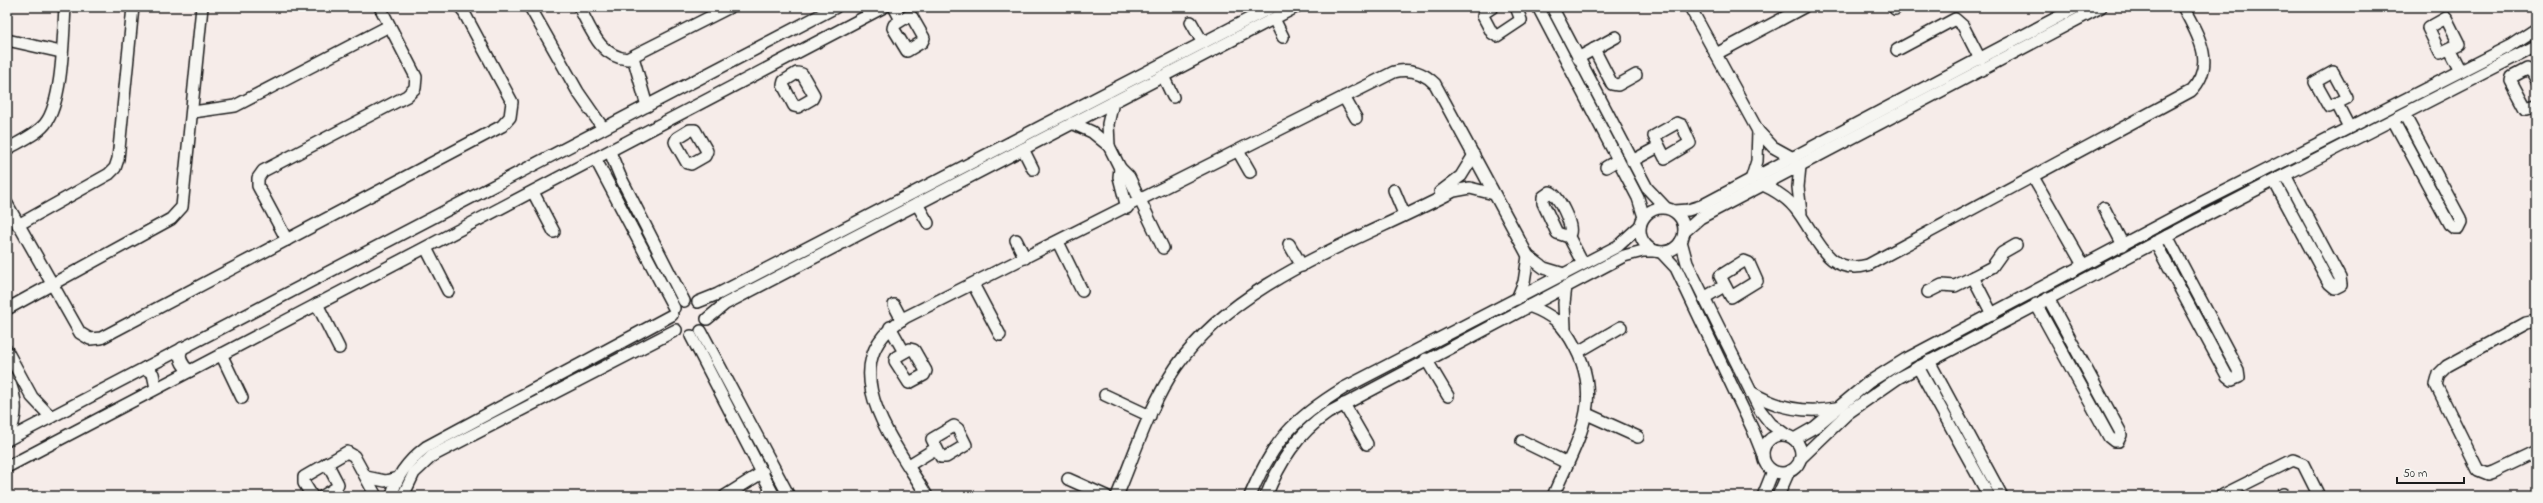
<svg xmlns="http://www.w3.org/2000/svg" width="2543" height="503" viewBox="0 0 2543 503" font-family="'Indie Flower',sans-serif">
	<rect width="100%" height="100%" fill="#f6ece9"/>
	<filter id="ink" filterUnits="userSpaceOnUse"><feTurbulence type="fractalNoise" baseFrequency=".025" numOctaves="2"/><feDisplacementMap in="SourceGraphic" scale="8" xChannelSelector="R" yChannelSelector="G"/><feConvolveMatrix kernelMatrix="1 2 1 2 8 2 1 2 1" color-interpolation-filters="sRGB"/></filter>
	<g filter="url(#ink)">
		<g fill="none" stroke-linecap="round" stroke-linejoin="round">
			<defs>
				<g id="minor">
					<polyline points="530,7 578,92 603,128"/>
					<path d="M579 7C591 29 599 56 627 59L730 7"/>
					<polyline points="894,7 901,20"/>
					<polyline points="1493,7 1484,13 1483,16 1492,33 1497,36 1521,20 1516,7"/>
					<polyline points="1538,7 1638,198 1644,217"/>
					<polyline points="1552,7 1647,188 1665,207"/>
					<polyline points="1690,7 1758,131 1773,147 1793,158"/>
					<polyline points="1894,7 1895,9"/>
					<polygon points="907,17 912,17 924,38 922,42 907,51 893,28 894,25"/>
					<polygon points="2446,18 2459,44 2440,53 2428,28"/>
					<polyline points="1274,19 1283,37"/>
					<polyline points="1191,22 1203,43"/>
					<polyline points="7,40 61,52"/>
					<polyline points="1594,49 1612,84 1618,85 1636,75"/>
					<polyline points="1897,50 1955,19 1963,26 1980,59"/>
					<polyline points="2450,50 2461,71"/>
					<polyline points="1716,54 1804,7"/>
					<polyline points="633,57 647,106"/>
					<polyline points="1578,58 1616,37"/>
					<polygon points="2333,72 2347,98 2329,107 2315,82"/>
					<polygon points="797,73 802,74 814,95 812,99 798,107 794,106 783,85 784,81"/>
					<polyline points="1163,76 1173,97"/>
					<polyline points="2536,79 2532,72 2527,69 2512,77 2511,81 2526,109 2536,106"/>
					<polyline points="1344,97 1356,118"/>
					<polyline points="2337,104 2349,127"/>
					<polyline points="193,112 235,106 389,26"/>
					<polyline points="2393,120 2449,224 2454,228 2458,228 2461,222 2460,218 2404,114"/>
					<polyline points="1072,123 1092,132 1109,146 1120,168 1129,177 1163,248"/>
					<polygon points="1677,123 1682,125 1690,143 1665,158 1654,136"/>
					<polygon points="690,130 695,130 707,151 705,156 691,164 687,163 675,142 677,138"/>
					<polyline points="1109,146 1108,124 1113,102"/>
					<path d="M7 149C19 142 36 135 45 124 63 101 63 37 65 7"/>
					<polyline points="1023,149 1033,169"/>
					<polyline points="1238,151 1250,172"/>
					<polyline points="610,152 620,176 684,301"/>
					<polyline points="596,160 674,308"/>
					<polyline points="1632,161 1658,147"/>
					<polyline points="1800,166 1798,187 1801,213"/>
					<polyline points="1606,167 1618,160"/>
					<polyline points="1120,168 1119,177 1127,208"/>
					<polyline points="2033,177 2083,265"/>
					<polyline points="1751,180 1757,161 1758,131"/>
					<polyline points="2274,181 2329,283 2335,288 2341,285 2340,278 2285,175"/>
					<path d="M1763 185C1776 191 1787 198 1795 208 1817 234 1825 277 1868 265L2191 91C2217 64 2198 35 2183 7"/>
					<polyline points="1394,190 1404,214"/>
					<polyline points="533,192 554,232"/>
					<polyline points="1440,192 1461,176 1474,155"/>
					<path d="M1550 192C1558 194 1573 225 1570 233L1566 236 1557 233 1543 203V197Z"/>
					<polyline points="7,204 80,333 90,339 101,338 502,126 510,117 512,102 461,7"/>
					<polyline points="917,204 928,223"/>
					<circle cx="1662" cy="230" r="22"/>
					<polyline points="2104,208 2123,245"/>
					<polyline points="1674,211 1688,210 1701,206 2077,7"/>
					<polyline points="18,225 109,174 115,168 118,159 133,7"/>
					<polyline points="1684,232 1700,218 2101,7"/>
					<polyline points="1568,235 1583,264"/>
					<polyline points="287,240 258,186 258,178 263,171 407,96 415,88 416,77 380,7"/>
					<polyline points="1016,240 1025,258"/>
					<polyline points="1681,241 1687,263 1760,410 1771,424 1786,435"/>
					<polyline points="1058,242 1082,291"/>
					<polyline points="2155,242 2227,376 2232,380 2239,377 2238,370 2167,236"/>
					<polyline points="1289,244 1302,266"/>
					<polyline points="426,248 448,291"/>
					<polyline points="1661,252 1676,268 1753,430 1763,455"/>
					<polygon points="1744,261 1749,263 1757,281 1731,297 1720,276"/>
					<polyline points="1973,277 1992,314"/>
					<polyline points="973,284 1000,335"/>
					<polyline points="1928,292 1942,285 1955,286 1973,277 1992,267 2002,253 2016,245"/>
					<polyline points="1704,298 1724,286"/>
					<polyline points="1517,299 1524,282 1528,256"/>
					<polyline points="698,302 718,294 1272,7"/>
					<polyline points="317,304 339,348"/>
					<polyline points="2036,304 2109,437 2114,441 2118,441 2121,435 2120,431 2048,298"/>
					<polyline points="894,305 902,320"/>
					<path d="M1529 306C1553 315 1563 324 1575 347 1605 403 1575 444 1553 496"/>
					<polyline points="7,309 171,219 182,207 202,7"/>
					<polyline points="707,319 725,304 1296,7"/>
					<polyline points="2536,321 2526,323 2447,366 2439,374 2436,385 2478,470 2488,474 2494,472 2536,452"/>
					<polyline points="890,327 904,352"/>
					<polyline points="1565,328 1564,303 1566,286"/>
					<polyline points="701,331 789,496"/>
					<polyline points="691,336 774,496"/>
					<path d="M182 348C178 357 181 365 190 371"/>
					<polygon points="910,349 914,350 926,371 924,375 909,383 895,361 896,357"/>
					<polyline points="7,351 32,397 51,417"/>
					<polyline points="1578,352 1621,327"/>
					<polyline points="221,354 242,398"/>
					<polyline points="1426,359 1448,396"/>
					<polyline points="1929,361 2002,496"/>
					<polyline points="1918,367 1989,496"/>
					<polyline points="145,368 153,374 156,388"/>
					<path d="M7 377C18 398 18 418 7 438"/>
					<path d="M1751 392C1777 408 1805 414 1836 408"/>
					<polyline points="1105,395 1150,416"/>
					<polyline points="1344,404 1367,444"/>
					<polyline points="1587,414 1638,437"/>
					<polygon points="954,426 958,429 966,445 946,457 941,457 932,439"/>
					<circle cx="1782" cy="454" r="19"/>
					<polyline points="1794,439 1815,427 1869,382 1906,359 2199,204 2510,46 2536,29"/>
					<polyline points="7,440 836,7"/>
					<polyline points="1522,441 1567,463"/>
					<polyline points="1800,459 1848,413 1898,378 2205,216 2536,46"/>
					<polyline points="909,465 935,449"/>
					<polyline points="7,467 884,7"/>
					<polyline points="366,477 385,481 398,478"/>
					<polyline points="1068,479 1106,496"/>
					<polyline points="2283,494 2284,496"/>
					<polyline points="312,496 304,483 304,477 347,452 354,456 376,496"/>
					<polyline points="323,496 336,488 338,484 327,463"/>
					<path d="M392 496C396 475 409 460 426 447L672 315"/>
					<polyline points="403,496 414,473 432,456 676,330"/>
					<polyline points="725,496 763,472"/>
					<path d="M927 496C895 442 828 364 906 317L1394 72C1410 68 1423 72 1435 84L1528 256 1544 268 1564 274"/>
					<path d="M1117 496C1135 453 1150 405 1176 367 1239 277 1363 240 1454 191L1470 188 1494 194"/>
					<path d="M1250 496C1273 441 1293 419 1344 388L1618 246 1640 226"/>
					<path d="M1266 496C1280 462 1297 434 1328 413L1624 256 1643 251H1656"/>
					<polyline points="1763,496 1773,471"/>
					<polyline points="1778,496 1789,471"/>
					<polyline points="2221,496 2293,460 2303,464 2319,496"/>
				</g>
			</defs>
			<use href="#minor" stroke="#1c1c1c" stroke-width="14"/>
			<use href="#minor" stroke="#f6f6f2" stroke-width="11"/>
		</g>
	</g>
	<rect width="2543" height="503" fill="none" stroke="#f6f6f2" stroke-width="24"/>
	<rect x="12" y="12" width="2519" height="479" fill="none" stroke="#1c1c1c" stroke-width="1.5" filter="url(#ink)"/>
	<path d="M2397 477v6h67v-6" fill="none" stroke="#1c1c1c" stroke-width="2"/>
	<text x="2403" y="477" font-size="12" fill="#1c1c1c" stroke="#f6f6f2" stroke-width="3" paint-order="stroke">50 m</text>
</svg>
